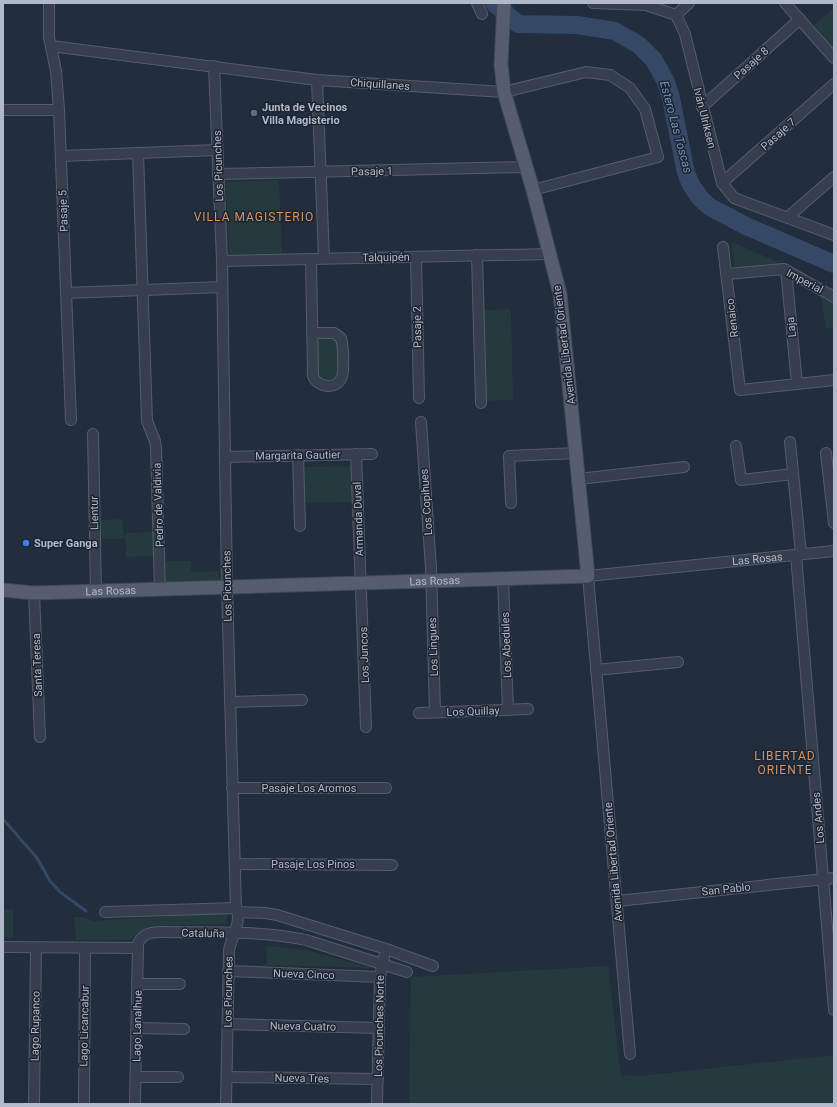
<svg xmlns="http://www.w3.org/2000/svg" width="837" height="1107" font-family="Roboto,sans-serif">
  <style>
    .green { fill: #243a3e }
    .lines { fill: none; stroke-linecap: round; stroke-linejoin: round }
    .stream { stroke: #354865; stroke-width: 3 }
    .river { stroke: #354865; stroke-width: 18 }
    .minor-casing { stroke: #545d6b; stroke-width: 12 }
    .major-casing { stroke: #3f4856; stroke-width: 15 }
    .minor { stroke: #363f4d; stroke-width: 10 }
    .major { stroke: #545e6d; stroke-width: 13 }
    .service-dot { fill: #5c6f8a; stroke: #1b2432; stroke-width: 1.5 }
    .shop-dot { fill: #3f7fe0; stroke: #1b2432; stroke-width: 1.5 }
    .labels { text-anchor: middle; stroke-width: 3; stroke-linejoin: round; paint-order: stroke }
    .street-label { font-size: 11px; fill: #b1bac8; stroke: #1b2432 }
    .poi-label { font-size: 11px; font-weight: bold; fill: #b1bac8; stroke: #1b2432; text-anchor: start }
    .water-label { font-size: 12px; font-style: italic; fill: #788fb2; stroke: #1b2432 }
    .neighbourhood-label { font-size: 12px; letter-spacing: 1px; fill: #d8955c; stroke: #1b2432 }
  </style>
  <rect width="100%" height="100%" fill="#222d3d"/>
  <path class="green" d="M 834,8 L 834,54 L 811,28 Z
    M 279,180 L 282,253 L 229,255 L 226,182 Z
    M 732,242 L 787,266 L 734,270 Z
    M 821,296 L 834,302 L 834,328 L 826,329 Z
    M 511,309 L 513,400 L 485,401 L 482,310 Z
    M 320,339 L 335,339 L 338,343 L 339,376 L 335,380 L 323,380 L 318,376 L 318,343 Z
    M 354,466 L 355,502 L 305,503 L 304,467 Z
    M 123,519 L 124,539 L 98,539 L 98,520 Z
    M 154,532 L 155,556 L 126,557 L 125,533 Z
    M 165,561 L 191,561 L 191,572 L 219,571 L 219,586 L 166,588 Z
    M 3,909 L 13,909 L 13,937 L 3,937 Z
    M 228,912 L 228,918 L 225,924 L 151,926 C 143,929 136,932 131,940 L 76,940 L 74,917 L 82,917 L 94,921 Z
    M 266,946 L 307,950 L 372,968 L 267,965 Z
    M 608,966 L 621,1075 L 641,1076 L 834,1055 L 834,1104 L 409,1104 L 411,977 Z"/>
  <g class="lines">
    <path class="stream" d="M 3,819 L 37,858 L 50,881 L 60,892 L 86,911"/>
    <path class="river" d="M 494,3 L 518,24 L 577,25 L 615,31 L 639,45 L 654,60 L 666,82 L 671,98 L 686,173 L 691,185 L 701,199 L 710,207 L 746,226 L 834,264"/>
    <defs>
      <g id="minor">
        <path d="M 49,3 L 49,37 L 56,71 L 59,110 L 71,420"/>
        <path d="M 477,3 L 482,14"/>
        <path d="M 593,3 L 646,5 L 676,15 L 685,34 L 722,183 L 734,198 L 834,235"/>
        <path d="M 785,3 L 834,58"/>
        <path d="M 676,15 L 689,3"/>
        <path d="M 51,46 L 317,80 L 504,92 L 586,72 L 610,75 L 630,88 L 645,109 L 658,157 L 533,190"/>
        <path d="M 214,66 L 222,261 L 227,588 L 236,908 C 242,922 232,936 229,950 L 226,1104"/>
        <path d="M 317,80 L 324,258"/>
        <path d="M 702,107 L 800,19"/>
        <path d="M 3,110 L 59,110"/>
        <path d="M 138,153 L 147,421 L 155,441 L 156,448 L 160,590"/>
        <path d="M 61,156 L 217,150"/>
        <path d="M 218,174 L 526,167"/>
        <path d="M 722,183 L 834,84"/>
        <path d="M 788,217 L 834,177"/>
        <path d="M 723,247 L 740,390 L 834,380"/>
        <path d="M 477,255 L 481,403"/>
        <path d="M 416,257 L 419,398"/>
        <path d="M 311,259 L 313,376 C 317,387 335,390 341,379 C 345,373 343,345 341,338 L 334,333 L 312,333"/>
        <path d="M 222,261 L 550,254"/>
        <path d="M 786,270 L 797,384"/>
        <path d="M 727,274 L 784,269 L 834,297"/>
        <path d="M 66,293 L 222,287"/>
        <path d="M 421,422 L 431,568 L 435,712"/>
        <path d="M 93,434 L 96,592"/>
        <path d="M 790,442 L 801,554"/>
        <path d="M 736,446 L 741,480 L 793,474"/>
        <path d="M 826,453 L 834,523"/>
        <path d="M 356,454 L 366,727"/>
        <path d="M 298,455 L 300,526"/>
        <path d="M 225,457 L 372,454"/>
        <path d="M 579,479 L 684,467"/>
        <path d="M 511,503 L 509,456 L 576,453"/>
        <path d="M 796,555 L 834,1010"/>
        <path d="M 503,579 L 508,710"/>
        <path d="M 34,593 L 40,737"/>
        <path d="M 596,670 L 678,662"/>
        <path d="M 230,702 L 302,700"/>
        <path d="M 419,713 L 528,709"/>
        <path d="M 232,788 L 386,788"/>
        <path d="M 235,864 L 392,865"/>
        <path d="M 617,901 L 834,878"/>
        <path d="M 105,912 L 236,908"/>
        <path d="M 238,912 L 265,913 L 277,915 L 386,949 L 433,966"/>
        <path d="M 3,947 L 138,948"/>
        <path d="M 228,971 L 380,977"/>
        <path d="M 137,984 L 180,984"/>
        <path d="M 228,1024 L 379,1028"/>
        <path d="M 137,1028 L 184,1029"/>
        <path id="s1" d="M 630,1054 L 588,576 L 834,551"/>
        <path d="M 136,1077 L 178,1077"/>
        <path d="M 227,1077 L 378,1079"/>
        <path d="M 34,1104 L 36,948"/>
        <path d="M 84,1104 L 85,948"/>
        <path d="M 135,1104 L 138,943 C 144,933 151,932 163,932 C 209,933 261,930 306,940 L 407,972"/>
        <path d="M 377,1104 L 380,977 L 384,957"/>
      </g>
      <g id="major">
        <path id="s2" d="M 3,590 L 34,593 L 588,576 L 560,294 L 533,190 L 504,92 L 501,64 L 504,3"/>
      </g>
    </defs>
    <use href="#minor" class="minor-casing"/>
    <use href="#major" class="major-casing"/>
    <use href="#minor" class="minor"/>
    <use href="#major" class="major"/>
  </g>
  <circle class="service-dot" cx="254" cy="113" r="4"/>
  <circle class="shop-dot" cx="26" cy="543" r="4"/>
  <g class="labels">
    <g class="street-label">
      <text transform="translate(751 63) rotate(-42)" y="4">Pasaje 8</text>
      <text transform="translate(380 84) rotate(4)" y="4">Chiquillanes</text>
      <text transform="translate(705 118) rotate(76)" y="4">Iván Ulriksen</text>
      <text transform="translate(778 134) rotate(-42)" y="4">Pasaje 7</text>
      <text transform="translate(218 166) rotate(-92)" y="4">Los Picunches</text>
      <text transform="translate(372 171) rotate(-1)" y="4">Pasaje 1</text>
      <text transform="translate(63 211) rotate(-92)" y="4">Pasaje 5</text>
      <text transform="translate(386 257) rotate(-1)" y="4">Talquipén</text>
      <text transform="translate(805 281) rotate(28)" y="4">Imperial</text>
      <text transform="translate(732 318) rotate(-97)" y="4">Renaico</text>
      <text transform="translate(417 327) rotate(-91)" y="4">Pasaje 2</text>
      <text transform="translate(791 327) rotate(-95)" y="4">Laja</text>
      <text transform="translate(564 345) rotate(-97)" y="4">Avenida Libertad Oriente</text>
      <text transform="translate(298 455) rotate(-1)" y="4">Margarita Gautier</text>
      <text transform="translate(426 502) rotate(-94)" y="4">Los Copihues</text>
      <text transform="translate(158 505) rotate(-92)" y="4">Pedro de Valdivia</text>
      <text transform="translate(94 513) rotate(-91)" y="4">Lientur</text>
      <text transform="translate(358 519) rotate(-92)" y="4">Armanda Duval</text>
      <text dy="4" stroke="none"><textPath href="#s1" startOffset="650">Las Rosas</textPath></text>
      <text dy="4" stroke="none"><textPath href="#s2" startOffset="432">Las Rosas</textPath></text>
      <text transform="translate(227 586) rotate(-91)" y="4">Los Picunches</text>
      <text dy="4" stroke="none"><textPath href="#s2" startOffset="108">Las Rosas</textPath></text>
      <text transform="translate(506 645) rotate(-92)" y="4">Los Abedules</text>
      <text transform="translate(433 647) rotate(-92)" y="4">Los Lingues</text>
      <text transform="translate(364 655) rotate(-92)" y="4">Los Juncos</text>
      <text transform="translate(37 665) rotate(-92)" y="4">Santa Teresa</text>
      <text transform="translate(473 711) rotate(-2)" y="4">Los Quillay</text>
      <text x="309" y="792">Pasaje Los Aromos</text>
      <text transform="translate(818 818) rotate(-95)" y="4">Los Andes</text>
      <text transform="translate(613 862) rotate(-95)" y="4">Avenida Libertad Oriente</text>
      <text x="313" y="868">Pasaje Los Pinos</text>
      <text transform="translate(726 889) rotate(-6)" y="4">San Pablo</text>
      <text transform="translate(203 933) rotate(1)" y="4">Cataluña</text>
      <text transform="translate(304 974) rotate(2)" y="4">Nueva Cinco</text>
      <text transform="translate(228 992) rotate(-89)" y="4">Los Picunches</text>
      <text transform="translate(35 1026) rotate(-89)" y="4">Lago Rupanco</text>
      <text transform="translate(84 1026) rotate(-89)" y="4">Lago Licancabur</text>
      <text transform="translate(137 1026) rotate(-89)" y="4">Lago Lanalhue</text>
      <text transform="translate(303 1026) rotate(1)" y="4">Nueva Cuatro</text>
      <text transform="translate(379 1026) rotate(-89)" y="4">Los Picunches Norte</text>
      <text transform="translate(302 1078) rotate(1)" y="4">Nueva Tres</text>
    </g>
    <g class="poi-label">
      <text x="262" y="111">Junta de Vecinos<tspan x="262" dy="13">Villa Magisterio</tspan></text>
      <text x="34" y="547">Super Ganga</text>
    </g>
    <g class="water-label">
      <text transform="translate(676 127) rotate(75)" y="4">Estero Las Toscas</text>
    </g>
    <g class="neighbourhood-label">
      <text x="254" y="221">VILLA MAGISTERIO</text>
      <text x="785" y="760">LIBERTAD<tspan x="785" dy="14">ORIENTE</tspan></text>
    </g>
  </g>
  <rect width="837" height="1107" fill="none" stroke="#b1bac8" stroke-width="8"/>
</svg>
